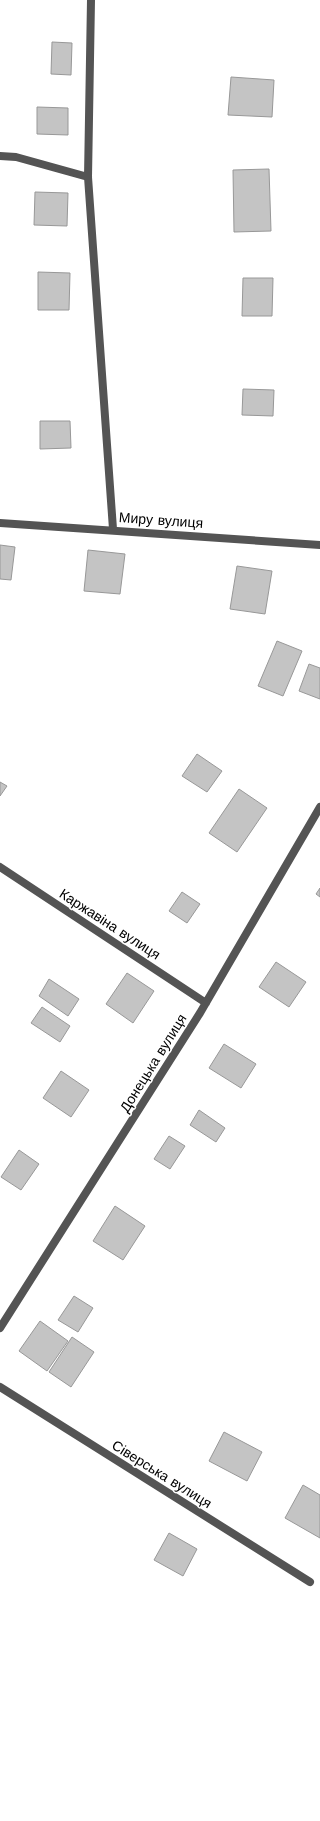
<svg xmlns="http://www.w3.org/2000/svg" width="320" height="1821" font-family="'Work Sans',sans-serif">
  <style>
    .building { fill: #c4c4c4; stroke: #989898 }
    .lines { fill: none; stroke-linecap: round; stroke-linejoin: round }
    .minor { stroke: #545454; stroke-width: 8 }
    .labels { text-anchor: middle; stroke-width: 3; stroke-linejoin: round; paint-order: stroke }
    .street-label { font-size: 14px; fill: #000; stroke: #fff }
  </style>
  <rect width="100%" height="100%" fill="#fff"/>
  <path class="building" d="M 52,42 L 72,43 L 71,75 L 51,74 Z
    M 231,77 L 274,80 L 272,117 L 228,115 Z
    M 37,107 L 68,108 L 68,135 L 37,134 Z
    M 269,169 L 271,231 L 234,232 L 233,170 Z
    M 35,192 L 68,193 L 67,226 L 34,225 Z
    M 38,272 L 70,273 L 69,310 L 38,310 Z
    M 243,278 L 273,278 L 272,316 L 242,316 Z
    M 243,389 L 274,390 L 273,416 L 242,415 Z
    M 40,421 L 70,421 L 71,448 L 40,449 Z
    M 0,545 L 15,547 L 11,580 L 0,579 Z
    M 88,550 L 125,554 L 120,594 L 84,591 Z
    M 237,566 L 272,571 L 265,614 L 230,609 Z
    M 277,641 L 302,651 L 283,696 L 258,686 Z
    M 309,664 L 320,668 L 320,699 L 299,691 Z
    M 197,754 L 222,771 L 207,792 L 182,776 Z
    M 0,782 L 7,786 L 0,796 Z
    M 239,789 L 267,808 L 237,852 L 209,833 Z
    M 320,888 L 320,897 L 316,894 Z
    M 182,892 L 200,904 L 187,923 L 169,911 Z
    M 276,962 L 306,982 L 289,1007 L 259,987 Z
    M 127,973 L 154,991 L 133,1023 L 106,1004 Z
    M 49,979 L 79,999 L 68,1016 L 39,996 Z
    M 42,1007 L 70,1026 L 60,1042 L 31,1023 Z
    M 224,1044 L 256,1064 L 241,1088 L 209,1068 Z
    M 61,1071 L 89,1090 L 71,1117 L 43,1098 Z
    M 199,1110 L 225,1128 L 216,1142 L 190,1125 Z
    M 169,1136 L 185,1146 L 170,1169 L 154,1159 Z
    M 19,1150 L 39,1164 L 21,1190 L 1,1177 Z
    M 115,1206 L 145,1226 L 123,1260 L 93,1241 Z
    M 74,1296 L 93,1308 L 78,1332 L 58,1320 Z
    M 40,1321 L 68,1341 L 47,1371 L 19,1351 Z
    M 72,1337 L 94,1352 L 71,1387 L 49,1372 Z
    M 224,1432 L 262,1452 L 247,1481 L 209,1461 Z
    M 303,1485 L 320,1495 L 320,1538 L 285,1518 Z
    M 169,1533 L 197,1549 L 183,1576 L 154,1560 Z"/>
  <g class="lines">
    <path class="minor" d="M 91,0 L 88,177 L 113,529
      M 0,156 L 16,157 L 88,177
      M 0,523 L 320,545
      M 0,867 L 206,1003
      M 0,1328 L 200,1013 L 320,807
      M 0,1387 L 310,1582"/>
  </g>
  <g class="labels">
    <g class="street-label">
      <text transform="translate(161 520) rotate(4)" y="5">Миру вулиця</text>
      <text transform="translate(110 924) rotate(33)" y="5">Каржавіна вулиця</text>
      <text transform="translate(153 1063) rotate(-58)" y="5">Донецька вулиця</text>
      <text transform="translate(162 1474) rotate(32)" y="5">Сіверська вулиця</text>
    </g>
  </g>
</svg>
